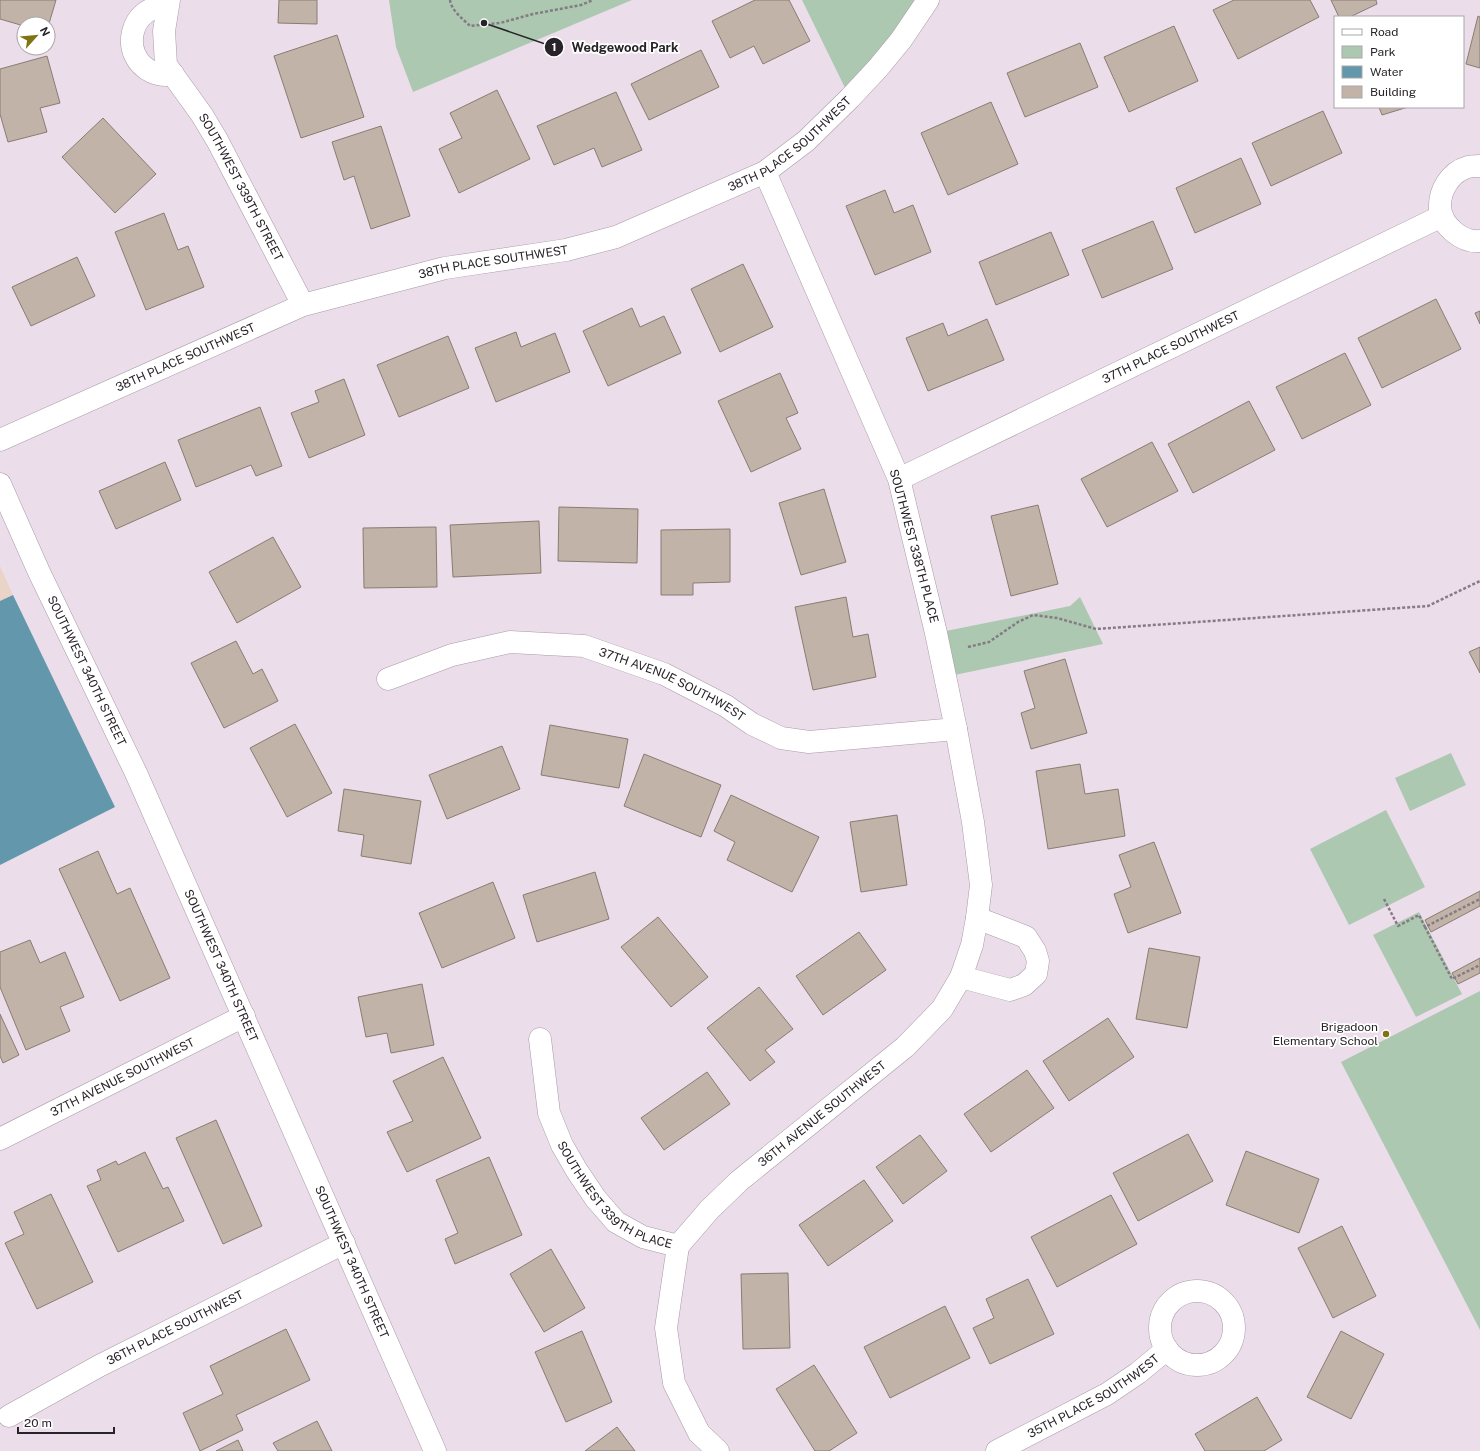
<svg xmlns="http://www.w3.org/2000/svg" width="1480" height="1451" font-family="'Public Sans',sans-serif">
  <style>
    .commercial { fill: #ead3c7 }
    .green { fill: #acc8b1 }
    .water { fill: #6397ab }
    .building { fill: #c2b3a9; stroke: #8a7c72 }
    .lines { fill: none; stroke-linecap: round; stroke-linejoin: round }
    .street-casing { stroke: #a79ba6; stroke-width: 23 }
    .secondary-casing { stroke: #a79ba6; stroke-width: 23 }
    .path { stroke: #847b84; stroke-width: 2.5; stroke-dasharray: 3 2; stroke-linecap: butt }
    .street { stroke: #fff; stroke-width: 22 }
    .secondary { stroke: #fff; stroke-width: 22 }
    .poi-dot { fill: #817212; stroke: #fff; stroke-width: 1.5 }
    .labels { text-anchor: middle; stroke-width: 3.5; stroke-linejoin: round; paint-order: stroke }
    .street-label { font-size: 12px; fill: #282328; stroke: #fff }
    .poi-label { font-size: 12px; fill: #282328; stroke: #fff; text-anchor: end }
    .leader { fill: none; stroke: #282328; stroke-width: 1.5 }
    .callout-dot { fill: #282328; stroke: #fff; stroke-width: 1.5 }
    .mark-label { font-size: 12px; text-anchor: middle; font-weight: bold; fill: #fff }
    .callout-label { font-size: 13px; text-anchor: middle; font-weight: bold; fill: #282328; stroke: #fff; stroke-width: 3.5; stroke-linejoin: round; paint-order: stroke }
  </style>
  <rect width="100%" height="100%" fill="#ebddea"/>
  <path class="commercial" d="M 0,566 L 13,595 L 0,601 Z"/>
  <path class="green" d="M 389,0 L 632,0 L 413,92 L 396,47 Z
    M 802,0 L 928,0 L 850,98 Z
    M 1080,597 L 1103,644 L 945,677 L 936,633 L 1070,606 Z
    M 1451,753 L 1466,785 L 1410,811 L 1395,778 Z
    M 1386,810 L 1425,887 L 1349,925 L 1310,849 Z
    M 1419,912 L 1462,994 L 1416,1017 L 1373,935 Z
    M 1480,991 L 1480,1330 L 1341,1062 Z"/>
  <path class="water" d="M 13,595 L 115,807 L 0,865 L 0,601 Z"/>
  <path class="building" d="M 0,0 L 56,0 L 48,27 L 48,24 L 24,24 L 24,26 L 0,19 Z
    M 279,0 L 317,0 L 317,24 L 278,23 Z
    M 755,0 L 789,0 L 810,41 L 763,64 L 754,46 L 730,58 L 712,21 Z
    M 1234,0 L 1310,0 L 1319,17 L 1238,59 L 1213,10 Z
    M 1331,0 L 1376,0 L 1377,4 L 1350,17 L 1339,17 Z
    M 1478,16 L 1480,17 L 1480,68 L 1466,64 Z
    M 1174,26 L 1198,81 L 1129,112 L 1104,57 Z
    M 337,35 L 364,117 L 301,138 L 274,56 Z
    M 1080,43 L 1098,87 L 1025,117 L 1007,73 Z
    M 701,50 L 719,87 L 649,120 L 631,84 Z
    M 47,56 L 60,103 L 40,108 L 47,132 L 8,142 L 0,114 L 0,69 Z
    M 497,90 L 530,159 L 459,193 L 439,149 L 462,138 L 450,113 Z
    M 616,92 L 642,150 L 602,167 L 594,148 L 554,165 L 537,126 Z
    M 991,102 L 1018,164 L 948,195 L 921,133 Z
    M 1379,107 L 1408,107 L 1382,115 Z
    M 1323,111 L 1342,153 L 1271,186 L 1252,143 Z
    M 103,118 L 156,174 L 115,213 L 62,157 Z
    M 381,126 L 410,216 L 371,229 L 354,176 L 344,180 L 332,142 Z
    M 1241,158 L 1261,204 L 1195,233 L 1176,188 Z
    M 885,190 L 894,213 L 913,205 L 931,252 L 875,275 L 846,206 Z
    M 164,213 L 178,250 L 188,246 L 204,287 L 146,310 L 115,232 Z
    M 1153,221 L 1173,269 L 1102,298 L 1082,250 Z
    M 1051,232 L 1069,275 L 996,305 L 979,262 Z
    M 77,257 L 95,296 L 31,326 L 12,287 Z
    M 743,264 L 773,327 L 720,352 L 691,289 Z
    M 1436,299 L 1461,349 L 1382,388 L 1358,338 Z
    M 632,308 L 640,327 L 664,316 L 681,353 L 608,386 L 583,331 Z
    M 1480,311 L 1480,324 L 1475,313 Z
    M 987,319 L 1004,360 L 928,391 L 906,338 L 943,323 L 948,336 Z
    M 516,332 L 521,347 L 555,333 L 570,372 L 496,402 L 475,348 Z
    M 448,336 L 469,388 L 399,417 L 377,365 Z
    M 1345,353 L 1371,405 L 1302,439 L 1276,387 Z
    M 780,373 L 798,413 L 786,418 L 801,449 L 751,472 L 718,401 Z
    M 344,379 L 365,435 L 309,458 L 291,413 L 319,402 L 315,391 Z
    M 1249,401 L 1275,450 L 1193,493 L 1168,444 Z
    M 260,407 L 282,466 L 256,476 L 251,465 L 196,487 L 178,440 Z
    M 1152,442 L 1178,491 L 1107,527 L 1081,479 Z
    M 165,462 L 181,500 L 116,529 L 99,491 Z
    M 824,489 L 846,562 L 801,575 L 779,503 Z
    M 1038,505 L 1058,584 L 1011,596 L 991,516 Z
    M 559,507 L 638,509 L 637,563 L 558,561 Z
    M 539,521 L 541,573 L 453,577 L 450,525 Z
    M 436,527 L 437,587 L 364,588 L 363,528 Z
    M 730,529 L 730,582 L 693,583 L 693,595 L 661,595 L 661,530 Z
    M 273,537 L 301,587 L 237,623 L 209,572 Z
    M 846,597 L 853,637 L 868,634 L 876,677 L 813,690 L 795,607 Z
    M 236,641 L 253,674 L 262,669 L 278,701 L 224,728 L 191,663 Z
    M 1480,647 L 1480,673 L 1469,652 Z
    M 1065,659 L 1087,733 L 1031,749 L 1021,713 L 1035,708 L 1024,671 Z
    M 295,724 L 332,793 L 287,817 L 250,748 Z
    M 550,725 L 628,739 L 619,788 L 541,775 Z
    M 502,746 L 520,789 L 447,819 L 429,775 Z
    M 644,754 L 721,785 L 701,837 L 624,806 Z
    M 1080,764 L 1085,794 L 1118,789 L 1125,836 L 1048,849 L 1036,771 Z
    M 344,789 L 421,801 L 411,864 L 361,856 L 364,835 L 338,831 Z
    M 731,795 L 819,837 L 792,892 L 727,860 L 735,842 L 714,831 Z
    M 897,815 L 907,885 L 861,892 L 850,822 Z
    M 1154,842 L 1181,913 L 1128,933 L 1114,894 L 1131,887 L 1119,855 Z
    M 98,851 L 117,894 L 130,888 L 170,978 L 120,1001 L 59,869 Z
    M 595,872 L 609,919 L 537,942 L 523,895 Z
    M 493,882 L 515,938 L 442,968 L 419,913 Z
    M 1480,891 L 1480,906 L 1431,932 L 1425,920 Z
    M 658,917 L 708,977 L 671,1007 L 621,947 Z
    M 859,932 L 886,970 L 823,1015 L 796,976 Z
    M 30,940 L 40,963 L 65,952 L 84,997 L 60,1007 L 70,1031 L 26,1050 L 0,987 L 0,952 Z
    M 1149,948 L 1200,957 L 1187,1028 L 1136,1019 Z
    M 1480,958 L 1480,973 L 1458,984 L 1452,973 Z
    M 422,984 L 434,1045 L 391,1053 L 387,1033 L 366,1037 L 358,997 Z
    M 759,987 L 793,1029 L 765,1050 L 775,1062 L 750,1081 L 707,1028 Z
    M 0,1014 L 19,1055 L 3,1063 L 0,1056 Z
    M 1108,1018 L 1134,1057 L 1069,1101 L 1043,1061 Z
    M 443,1057 L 481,1138 L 407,1172 L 387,1132 L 413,1121 L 393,1081 Z
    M 1027,1070 L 1054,1108 L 991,1152 L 964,1114 Z
    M 707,1072 L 730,1104 L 664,1150 L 641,1118 Z
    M 216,1120 L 262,1226 L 223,1244 L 176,1138 Z
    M 1188,1134 L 1213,1181 L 1138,1221 L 1113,1173 Z
    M 920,1135 L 947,1171 L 903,1204 L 876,1167 Z
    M 1246,1151 L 1319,1179 L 1299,1233 L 1226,1205 Z
    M 145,1152 L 163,1189 L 168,1187 L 184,1221 L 118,1252 L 87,1186 L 101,1180 L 97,1170 L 116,1161 L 118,1165 Z
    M 489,1157 L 522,1235 L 455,1264 L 445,1239 L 458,1233 L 436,1180 Z
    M 864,1180 L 893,1221 L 828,1266 L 799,1225 Z
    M 51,1194 L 93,1282 L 37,1309 L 5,1243 L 24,1234 L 14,1212 Z
    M 1111,1195 L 1137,1244 L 1057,1287 L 1031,1237 Z
    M 1342,1226 L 1376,1296 L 1333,1318 L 1298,1248 Z
    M 551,1249 L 585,1308 L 544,1332 L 510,1274 Z
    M 788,1273 L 790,1348 L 743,1349 L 741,1274 Z
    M 1028,1279 L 1054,1334 L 990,1364 L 973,1328 L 994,1318 L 986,1299 Z
    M 945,1306 L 970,1358 L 890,1398 L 864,1347 Z
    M 286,1329 L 310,1380 L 236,1415 L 243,1430 L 200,1451 L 183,1413 L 223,1394 L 210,1366 Z
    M 582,1331 L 612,1402 L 566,1422 L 535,1352 Z
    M 1341,1331 L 1384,1354 L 1351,1419 L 1307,1397 Z
    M 814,1365 L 857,1433 L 829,1451 L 815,1451 L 776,1389 Z
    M 1257,1397 L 1282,1440 L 1264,1451 L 1205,1451 L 1195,1434 Z
    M 317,1421 L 332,1451 L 278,1451 L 273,1443 Z
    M 617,1427 L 635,1451 L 585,1451 Z
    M 238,1440 L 243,1451 L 216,1451 Z"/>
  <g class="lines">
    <defs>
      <g id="street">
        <path id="s1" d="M 169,0 L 164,31 L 166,65 L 202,115 L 217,140 L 303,305"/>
        <path d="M 167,7 C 130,4 118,56 152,72 C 159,75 166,76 173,74"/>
        <path d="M 1480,166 C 1476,166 1471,166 1468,167 C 1450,172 1439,191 1440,208 C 1442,226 1462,243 1480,241"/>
        <path id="s2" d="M 0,440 L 303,305 L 445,268 L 566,250 L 616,237 L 765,172 L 806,141 L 850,98 L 878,68 L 901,40 L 928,0"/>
        <path id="s3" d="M 899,479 L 1442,216"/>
        <path id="s4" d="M 388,679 L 452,655 L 510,642 L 584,646 L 664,674 L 726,706 L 752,724 L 781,738 L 809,742 L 956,729"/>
        <path d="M 961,977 L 1010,990 L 1024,985 L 1036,974 L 1038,961 L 1035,951 L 1026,937 L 977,918"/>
        <path id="s5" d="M 540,1039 L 549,1113 L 562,1145 L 577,1171 L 596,1199 L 616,1222 L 643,1237 L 678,1246 L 666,1328 L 674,1383 L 699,1433 L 718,1451"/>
        <path id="s6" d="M 0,1139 L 244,1016"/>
        <path id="s7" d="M 678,1246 L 709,1210 L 739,1181 L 905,1047 L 942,1009 L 961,977 L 972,945 L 977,918 L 981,885 L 973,822 L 956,729 L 936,633 L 899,479 L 765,172"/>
        <circle cx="1197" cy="1328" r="37"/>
        <path id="s8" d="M 9,1416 L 99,1366 L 344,1243"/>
        <path id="s9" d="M 997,1451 L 1107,1394 L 1138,1373 L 1167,1349"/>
      </g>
      <g id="secondary">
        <path id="s10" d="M 0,484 L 39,572 L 136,773 L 435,1451"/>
      </g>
    </defs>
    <use href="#street" class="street-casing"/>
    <use href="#secondary" class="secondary-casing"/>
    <path class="path" d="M 450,0 C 451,10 463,19 470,26 L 500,23 L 533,14 L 581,5 L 593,0
      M 968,647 L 989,642 L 1018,622 L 1033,615 L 1057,618 L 1096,629 L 1428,606 L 1480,581
      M 1384,899 L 1398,926 L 1419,915 L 1425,927 L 1480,899
      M 1425,927 L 1452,979 L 1480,965"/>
    <use href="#street" class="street"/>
    <use href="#secondary" class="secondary"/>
  </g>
  <circle class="poi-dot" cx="1386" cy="1034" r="4"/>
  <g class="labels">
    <g class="street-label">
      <text dy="4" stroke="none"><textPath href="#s2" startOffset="851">38TH PLACE SOUTHWEST</textPath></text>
      <text dy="4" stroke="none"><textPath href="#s1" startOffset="209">SOUTHWEST 339TH STREET</textPath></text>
      <text dy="4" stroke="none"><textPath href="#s2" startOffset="527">38TH PLACE SOUTHWEST</textPath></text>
      <text dy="4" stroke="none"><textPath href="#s3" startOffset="302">37TH PLACE SOUTHWEST</textPath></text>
      <text dy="4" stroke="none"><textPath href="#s2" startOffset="203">38TH PLACE SOUTHWEST</textPath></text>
      <text transform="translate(914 546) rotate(75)" y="4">SOUTHWEST 338TH PLACE</text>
      <text dy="4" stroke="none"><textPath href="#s10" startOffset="206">SOUTHWEST 340TH STREET</textPath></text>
      <text dy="4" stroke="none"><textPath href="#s4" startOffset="298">37TH AVENUE SOUTHWEST</textPath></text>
      <text dy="4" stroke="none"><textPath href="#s10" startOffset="530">SOUTHWEST 340TH STREET</textPath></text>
      <text dy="4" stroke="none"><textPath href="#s6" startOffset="137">37TH AVENUE SOUTHWEST</textPath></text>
      <text dy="4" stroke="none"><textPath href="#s7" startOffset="196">36TH AVENUE SOUTHWEST</textPath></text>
      <text dy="4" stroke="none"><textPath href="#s5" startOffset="185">SOUTHWEST 339TH PLACE</textPath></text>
      <text dy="4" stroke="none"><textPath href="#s10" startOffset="854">SOUTHWEST 340TH STREET</textPath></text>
      <text dy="4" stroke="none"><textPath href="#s8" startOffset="188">36TH PLACE SOUTHWEST</textPath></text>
      <text dy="4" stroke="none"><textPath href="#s9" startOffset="111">35TH PLACE SOUTHWEST</textPath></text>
    </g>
    <g class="poi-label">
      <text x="1378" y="1031">Brigadoon<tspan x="1378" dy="14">Elementary School</tspan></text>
    </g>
  </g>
  <path class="leader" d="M484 23L554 47"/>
  <g class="callout-dot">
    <circle cx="484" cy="23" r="4"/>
    <circle cx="554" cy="47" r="10"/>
  </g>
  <g class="mark-label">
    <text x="554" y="51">1</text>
  </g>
  <g class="callout-label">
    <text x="625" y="52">Wedgewood Park</text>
  </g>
  <rect x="1334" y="16" width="130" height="92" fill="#ffffff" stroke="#a9a7a9"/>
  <rect x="1342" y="29" width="20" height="6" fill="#ffffff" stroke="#a9a7a9"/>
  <text x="1370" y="36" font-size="12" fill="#282328">Road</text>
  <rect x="1342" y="46" width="20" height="12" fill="#acc8b1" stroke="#a9a7a9"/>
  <text x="1370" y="56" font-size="12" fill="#282328">Park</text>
  <rect x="1342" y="66" width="20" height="12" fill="#6397ab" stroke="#a9a7a9"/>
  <text x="1370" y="76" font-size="12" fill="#282328">Water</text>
  <rect x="1342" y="86" width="20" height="12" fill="#c2b3a9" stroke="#a9a7a9"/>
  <text x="1370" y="96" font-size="12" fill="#282328">Building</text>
  <g transform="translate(36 36) rotate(63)"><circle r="19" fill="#ffffff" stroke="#a9a7a9"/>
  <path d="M0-3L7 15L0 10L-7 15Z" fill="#817212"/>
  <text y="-6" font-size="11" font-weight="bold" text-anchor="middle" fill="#282328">N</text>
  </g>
  <path d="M18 1427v6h96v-6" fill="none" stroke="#282328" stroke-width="2"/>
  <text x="24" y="1427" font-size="12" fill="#282328" stroke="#ffffff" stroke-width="3" paint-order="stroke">20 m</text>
</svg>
